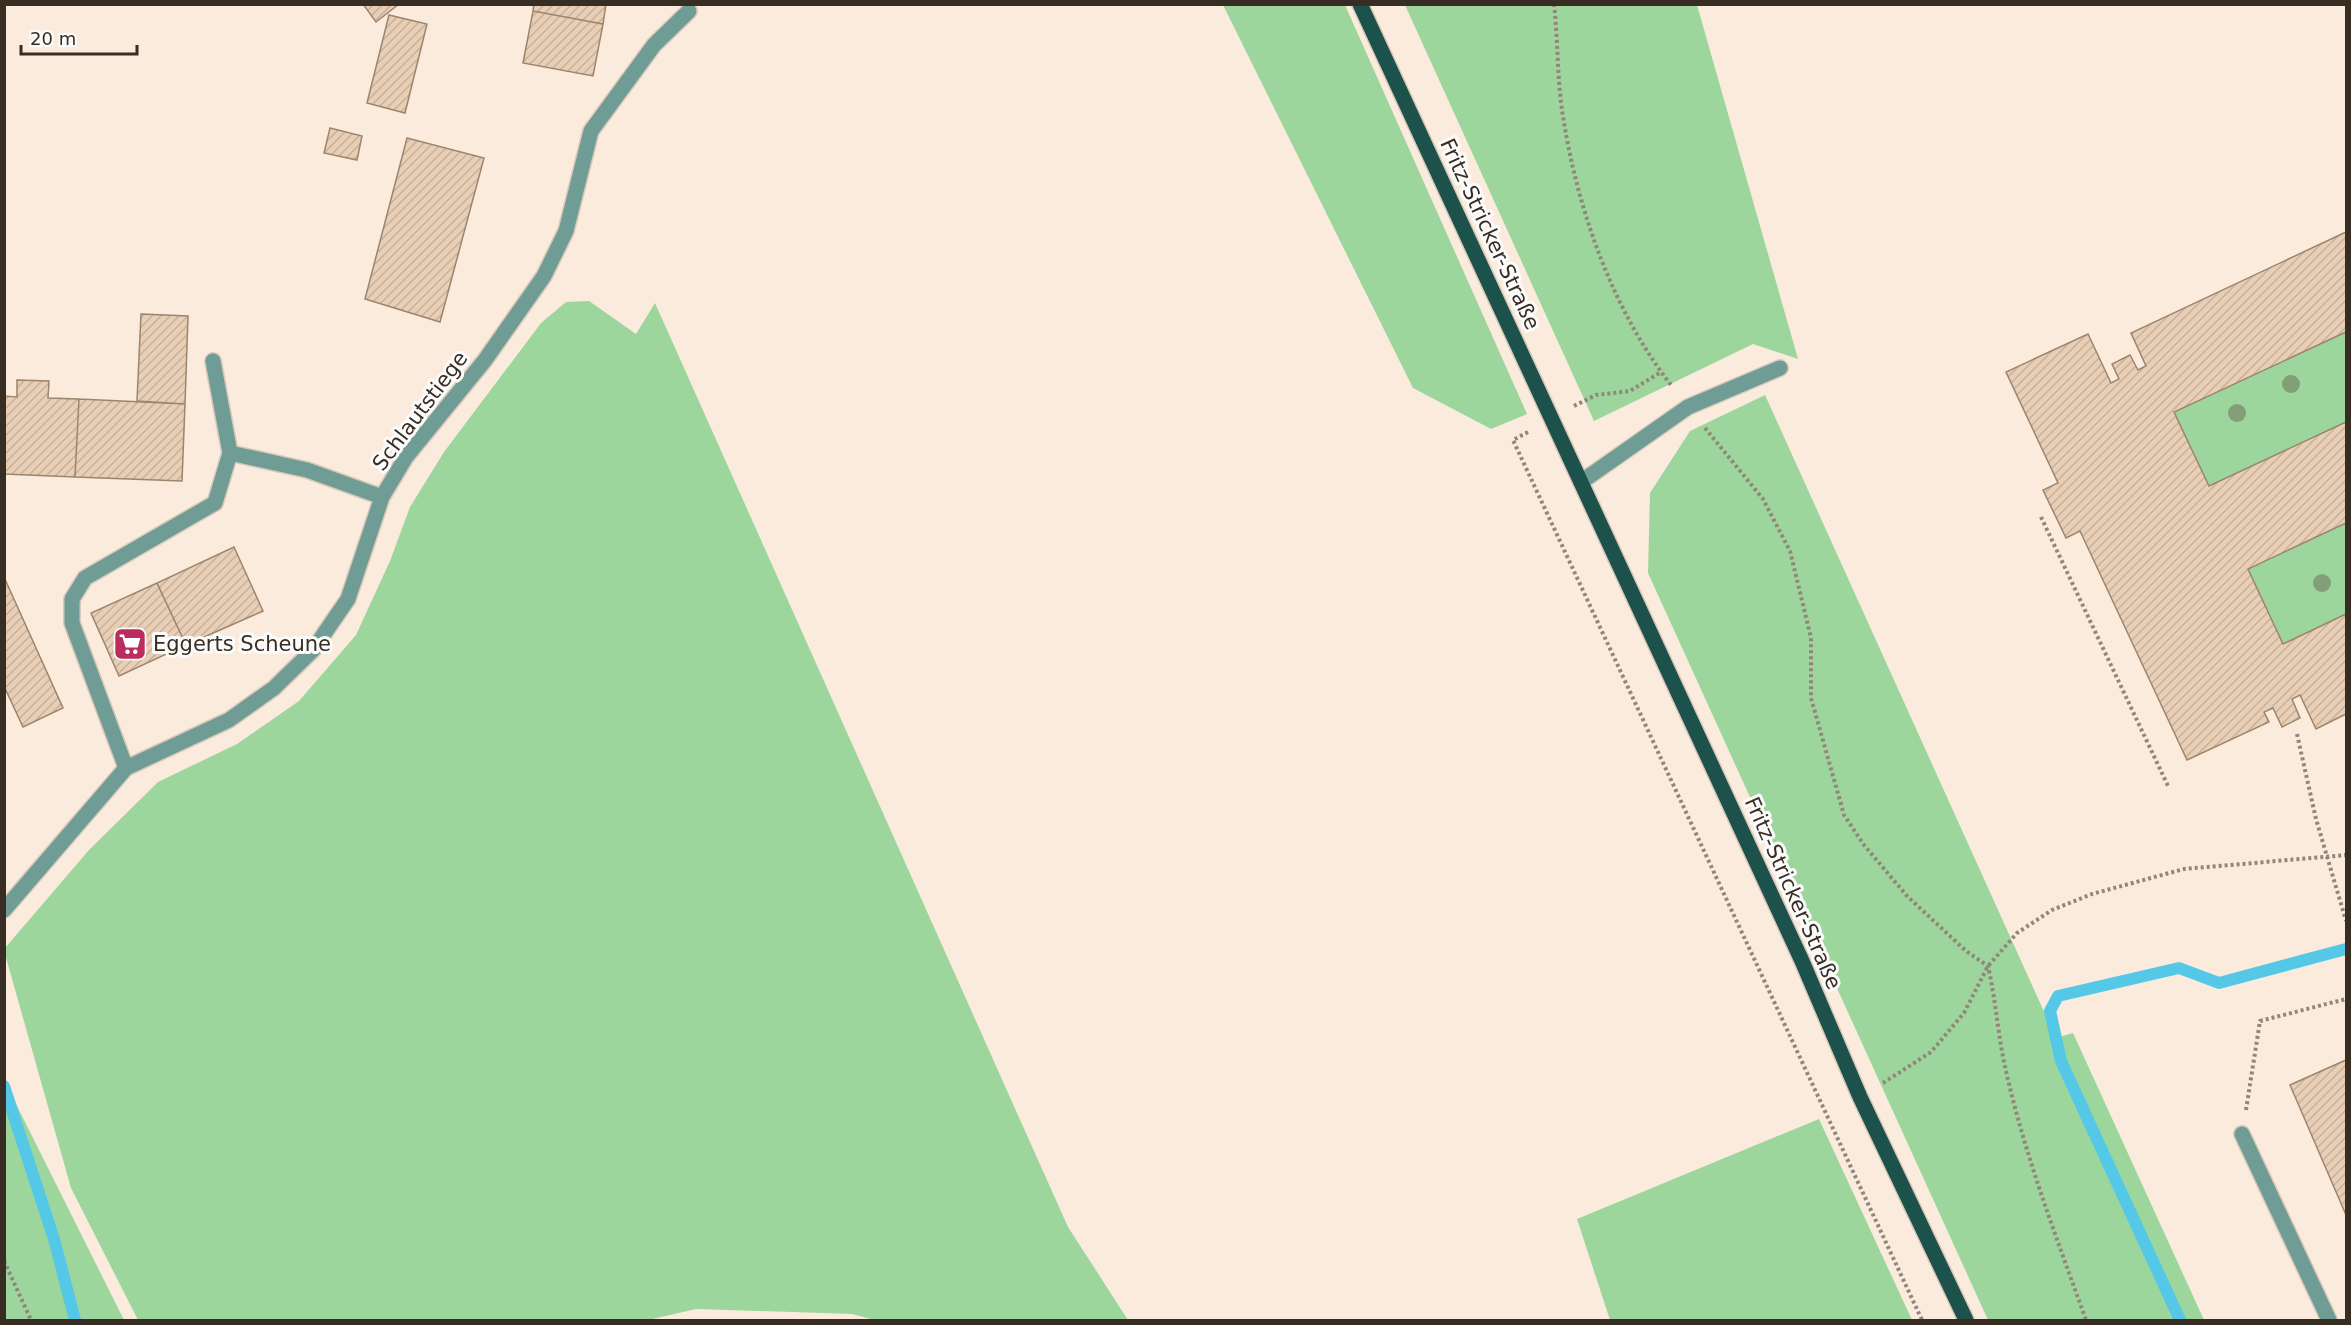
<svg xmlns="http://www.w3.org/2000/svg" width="2351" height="1325" font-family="'DejaVu Sans',sans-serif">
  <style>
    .grass { fill: #9cd69d }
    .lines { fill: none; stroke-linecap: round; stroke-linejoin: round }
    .stream { stroke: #56c8e7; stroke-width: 12 }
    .building { fill: url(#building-hatch); stroke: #9c846d; stroke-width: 1.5 }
    .minor-casing { stroke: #d8c9bb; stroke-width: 18 }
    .major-casing { stroke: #d8c9bb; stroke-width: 18 }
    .path { stroke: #928579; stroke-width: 4; stroke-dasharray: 3 3; stroke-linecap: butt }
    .minor { stroke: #6f9c95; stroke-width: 15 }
    .major { stroke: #1d514b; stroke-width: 15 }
    .tree { fill: #829f78 }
    .labels { text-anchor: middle; stroke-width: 6; stroke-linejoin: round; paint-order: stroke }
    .street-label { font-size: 21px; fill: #372d23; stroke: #fbfbfb }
    .poi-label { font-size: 21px; fill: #372d23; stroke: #fbfbfb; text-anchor: start }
  </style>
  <defs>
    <pattern id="building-hatch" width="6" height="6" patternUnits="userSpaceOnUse" patternTransform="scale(1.5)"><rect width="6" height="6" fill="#e8ceb5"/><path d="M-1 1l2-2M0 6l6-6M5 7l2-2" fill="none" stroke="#c8b19b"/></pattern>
  </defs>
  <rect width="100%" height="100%" fill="#fbebdc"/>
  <path class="grass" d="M 1223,5 L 1345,5 L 1527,414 L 1491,429 L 1413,388 Z
    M 1405,5 L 1697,5 L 1798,359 L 1753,344 L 1594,421 Z
    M 566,302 L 589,301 L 636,334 L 655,303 L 1068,1227 L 1128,1320 L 874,1320 L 852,1314 L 696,1309 L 648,1320 L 138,1320 L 71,1188 L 5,954 L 5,948 L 89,850 L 158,782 L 237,744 L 299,701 L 356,635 L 390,561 L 410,507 L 444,452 L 541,323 Z
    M 2346,332 L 2346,422 L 2209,486 L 2174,412 Z
    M 1765,395 L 2056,1038 L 2073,1033 L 2204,1320 L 1988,1320 L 1648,573 L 1650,493 L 1690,431 Z
    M 2346,523 L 2346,614 L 2283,644 L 2248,569 Z
    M 4,1082 L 5,1082 L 124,1320 L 5,1320 Z
    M 1819,1119 L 1912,1320 L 1610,1320 L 1577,1219 Z"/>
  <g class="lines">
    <path class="stream" d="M 4,1086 L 54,1239 L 75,1320
      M 2180,1320 L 2061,1061 L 2050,1011 L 2058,996 L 2179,968 L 2219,983 L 2346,949"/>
  </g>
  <path class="building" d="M 363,4 L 399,4 L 376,22 Z
    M 534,4 L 606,4 L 603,24 L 533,11 Z
    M 533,11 L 603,24 L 593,76 L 523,63 Z
    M 389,15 L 427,24 L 405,113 L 367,103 Z
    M 330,128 L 362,136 L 357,160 L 324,153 Z
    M 407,138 L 484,158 L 440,322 L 365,299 Z
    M 2346,232 L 2346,332 L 2174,412 L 2209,486 L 2346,422 L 2346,523 L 2248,569 L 2283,644 L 2346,614 L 2346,714 L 2316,729 L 2300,695 L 2292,699 L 2300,718 L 2282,727 L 2273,708 L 2264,712 L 2269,722 L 2187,760 L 2080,531 L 2066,538 L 2043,490 L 2058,483 L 2006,372 L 2088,334 L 2111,383 L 2119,379 L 2112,364 L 2130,355 L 2138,370 L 2146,366 L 2131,333 Z
    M 141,314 L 188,316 L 185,404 L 137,401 Z
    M 17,380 L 49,381 L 48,398 L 79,399 L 75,477 L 4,474 L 4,396 L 17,397 Z
    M 79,399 L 185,404 L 182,481 L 75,477 Z
    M 234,547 L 263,611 L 186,645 L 157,583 Z
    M 4,577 L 63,708 L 23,727 L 4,686 Z
    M 157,583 L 186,645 L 119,676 L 91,613 Z
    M 2346,1060 L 2346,1215 L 2290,1085 Z"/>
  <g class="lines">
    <defs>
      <path id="minor" d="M 230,453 L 307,470 L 382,497
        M 1581,482 L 1688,407 L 1780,368
        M 126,768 L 72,623 L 72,599 L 85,578 L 215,503 L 230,453 L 213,361
        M 4,910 L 126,768 L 229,720 L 274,688 L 313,650 L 348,599 L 382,497 L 406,457 L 485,360 L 544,276 L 566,231 L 591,131 L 654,45 L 689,11
        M 2242,1134 L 2329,1320"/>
      <path id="major" d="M 1360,4 L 1802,961 L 1860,1097 L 1966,1320"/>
    </defs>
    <use href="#minor" class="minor-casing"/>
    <use href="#major" class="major-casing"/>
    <path class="path" d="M 1554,4 C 1558,39 1557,75 1562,110 C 1576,205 1611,308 1671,385
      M 1574,406 L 1596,395 L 1630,391 L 1661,372
      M 1705,428 L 1763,499 L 1790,551 L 1811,638 L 1811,698 L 1844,815 L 1864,845 L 1907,896 L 1966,951 L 1988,966 C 1996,1001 1998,1037 2006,1071 C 2025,1156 2057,1239 2086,1320
      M 1528,432 L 1513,440 L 1922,1320
      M 2041,517 L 2169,788
      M 2297,734 L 2316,819 L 2346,921
      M 1883,1083 L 1931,1052 L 1964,1013 L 1988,966 L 2017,933 L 2052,910 L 2092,894 L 2184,869 L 2346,855
      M 2246,1110 L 2260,1021 L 2346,999
      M 4,1261 L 31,1320"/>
    <use href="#minor" class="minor"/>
    <use href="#major" class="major"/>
  </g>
  <g class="tree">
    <circle cx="2291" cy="384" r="9"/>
    <circle cx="2237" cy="413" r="9"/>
    <circle cx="2322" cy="583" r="9"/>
  </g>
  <defs>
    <symbol id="supermarket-square" viewBox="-11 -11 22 22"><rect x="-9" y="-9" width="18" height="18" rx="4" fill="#bb2d5d" stroke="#fbfbfb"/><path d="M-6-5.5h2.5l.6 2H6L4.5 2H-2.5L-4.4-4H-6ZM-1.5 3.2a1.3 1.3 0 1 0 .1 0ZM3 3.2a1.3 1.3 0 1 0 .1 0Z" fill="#fff"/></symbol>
  </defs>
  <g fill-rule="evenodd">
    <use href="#supermarket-square" x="111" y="625" width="38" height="38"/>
  </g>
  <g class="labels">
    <g class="street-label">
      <text transform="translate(1490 234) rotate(65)" y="7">Fritz-Stricker-Straße</text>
      <text transform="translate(420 411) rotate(-53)" y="7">Schlautstiege</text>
      <text transform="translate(1793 893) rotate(66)" y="7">Fritz-Stricker-Straße</text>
    </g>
    <g class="poi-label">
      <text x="153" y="651">Eggerts Scheune</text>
    </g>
  </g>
  <rect width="2351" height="1325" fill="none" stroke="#372d23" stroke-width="12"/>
  <path d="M21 45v9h116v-9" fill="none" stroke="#372d23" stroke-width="3"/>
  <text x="30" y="45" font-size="18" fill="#372d23" stroke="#fbfbfb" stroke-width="4.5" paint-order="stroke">20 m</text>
</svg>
